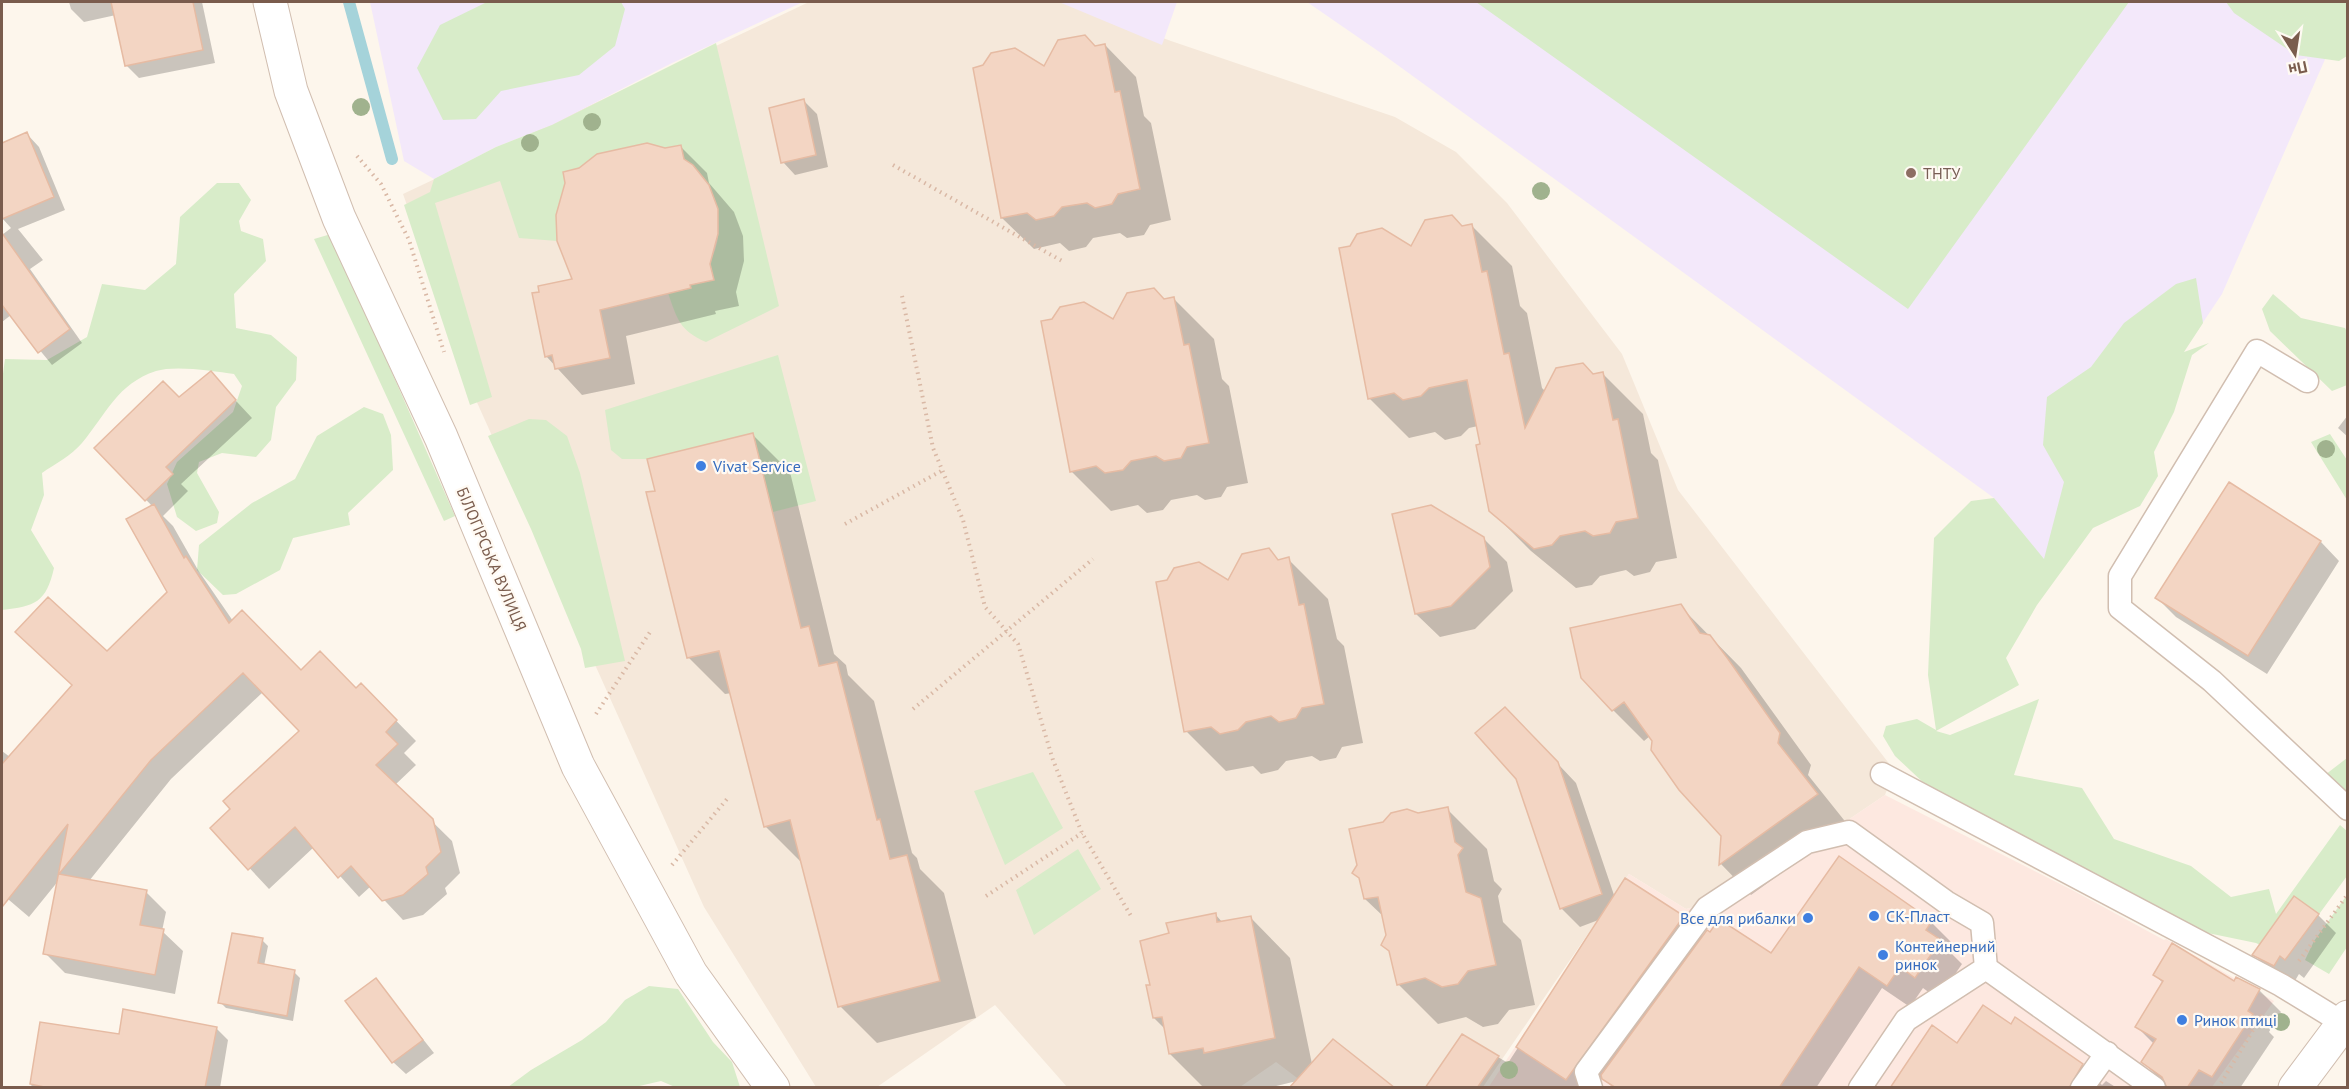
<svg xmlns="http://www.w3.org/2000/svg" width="2349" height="1089" font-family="'PT Sans',sans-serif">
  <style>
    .residential { fill: #f5e8da }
    .commercial { fill: #fde8e0 }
    .education { fill: #f3e8fa }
    .green { fill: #d8ecc9 }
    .shadow { fill: #0003 }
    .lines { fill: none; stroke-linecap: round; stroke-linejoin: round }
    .stream { stroke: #a5d3da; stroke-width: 12 }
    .building { fill: #f3d5c3; stroke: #e6bba3; stroke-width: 1.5 }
    .lane-casing { stroke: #d1beb0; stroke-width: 25 }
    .street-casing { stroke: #d1beb0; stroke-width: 35 }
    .path { stroke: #d9b8a5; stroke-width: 4; stroke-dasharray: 1.5 4.5; stroke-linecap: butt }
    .lane { stroke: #fff; stroke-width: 22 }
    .street { stroke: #fff; stroke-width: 33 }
    .tree { fill: #a0b28e }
    .education-dot { fill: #8d6e63; stroke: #fffaf3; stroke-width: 2 }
    .shop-dot { fill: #3f7fe0; stroke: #fffaf3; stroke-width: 2 }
    .labels { text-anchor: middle; stroke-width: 4.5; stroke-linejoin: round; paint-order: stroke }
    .education-label { font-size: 16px; fill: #785e54; stroke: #fffaf3; text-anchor: start }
    .shop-label { font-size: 16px; fill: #366cbe; stroke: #fffaf3; text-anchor: start }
    .street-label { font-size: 16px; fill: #7a5c4d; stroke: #fffaf3 }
  </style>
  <rect width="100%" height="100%" fill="#fdf6ec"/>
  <path class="residential" d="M 809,2 L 1066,2 L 1171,41 L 1395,117 L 1456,152 L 1507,203 L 1622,354 L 1678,490 L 1894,770 L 1885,795 L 1734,897 L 1686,909 L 1629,874 L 1483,1087 L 1309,1087 L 1276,1062 L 1240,1087 L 1067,1087 L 995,1005 L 877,1087 L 816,1087 L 704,907 L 475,398 L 403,194 Z"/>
  <path class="commercial" d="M 1885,795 L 2074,891 L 2164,940 L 2166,939 L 2274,1001 L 2212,1087 L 1488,1088 L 1629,874 L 1686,909 L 1734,897 Z"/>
  <path class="education" d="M 370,2 L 803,2 L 670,64 L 552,125 L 496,147 L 434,179 L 404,161 Z
    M 1059,2 L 1177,2 L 1162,45 Z
    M 1307,2 L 2347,2 L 2348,7 L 2222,294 L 2044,560 L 1994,498 L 1381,53 Z"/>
  <path class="green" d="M 487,2 L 621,2 L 625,9 L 615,46 L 579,75 L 501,91 L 476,119 L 443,120 L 417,68 L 440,25 Z
    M 1476,2 L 2129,2 L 1908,309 Z
    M 2226,2 L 2347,2 L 2347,56 L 2339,61 L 2296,55 L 2234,13 Z
    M 716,43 L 779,306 L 706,342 C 680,331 677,319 668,293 L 691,288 L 690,285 C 697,277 707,269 711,260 C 728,226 716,180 684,159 L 681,145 L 665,148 L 647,143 L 598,154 L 579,168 L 563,172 L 566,186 L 556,215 L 557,241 L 519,238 L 500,181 L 435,203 L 492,397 L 470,405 L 404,205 L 430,192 L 434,179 L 496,147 L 552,125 Z
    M 217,183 L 239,183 L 251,200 L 239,221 L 241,231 L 263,239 L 266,261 L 234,294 L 236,328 L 271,335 L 297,357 L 296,380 L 276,407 L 271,440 L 256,457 L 222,453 L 199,462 L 197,473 L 219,512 L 217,523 L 196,531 L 177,517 L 167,484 L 177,462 L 233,412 L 242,386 L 234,374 C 214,371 175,365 156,371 C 117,384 107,413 82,443 C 72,455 55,464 42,473 L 44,495 L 31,530 L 54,568 C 46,603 35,606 2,610 L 2,381 L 5,359 L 47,360 L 87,337 L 102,284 L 145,290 L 176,264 L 180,217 Z
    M 331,234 L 455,516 L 444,521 L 314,239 Z
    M 2196,278 L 2203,323 L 2184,352 L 2209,343 L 2192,355 L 2174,412 L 2154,452 L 2158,476 L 2140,506 L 2093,528 L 2037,605 L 2006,658 L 2019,685 L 1936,731 L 1950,735 L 2039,699 L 2014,775 L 2082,788 L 2114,839 L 2191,866 L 2231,897 L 2269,889 L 2276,914 L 2340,825 L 2347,831 L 2347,876 L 2287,958 L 2256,943 L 2198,931 L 1927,786 L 1895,756 L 1883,736 L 1886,726 L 1917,719 L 1936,730 L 1928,675 L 1934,538 L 1971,501 L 1994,498 L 2044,559 L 2064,482 L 2043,445 L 2047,397 L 2091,367 L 2124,323 L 2176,284 Z
    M 2273,294 L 2301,318 L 2345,328 L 2347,332 L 2347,385 L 2332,391 L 2270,331 L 2262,309 Z
    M 778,355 L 816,501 L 773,512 L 753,433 L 647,459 L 622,459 L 611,450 L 605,410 Z
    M 364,407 L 383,414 L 391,435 L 393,470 L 348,513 L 350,525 L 293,538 L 280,570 L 236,594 L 223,595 L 197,570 L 199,545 L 252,503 L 295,479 L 317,436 Z
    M 529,419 L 546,420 L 567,436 L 580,473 L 625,661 L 585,668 L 581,649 L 531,529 L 488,436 Z
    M 2330,434 L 2347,460 L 2347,500 L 2311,442 Z
    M 2347,758 L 2347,793 L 2336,782 L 2321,778 Z
    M 1033,772 L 1063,828 L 1005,865 L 974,791 Z
    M 1078,849 L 1101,889 L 1034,935 L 1016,890 Z
    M 2347,895 L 2347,947 L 2329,974 L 2305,960 L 2314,941 Z
    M 649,986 L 678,989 L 713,1042 L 732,1062 L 740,1087 L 675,1087 L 661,1081 L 635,1087 L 508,1087 L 531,1070 L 582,1040 L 606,1022 L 625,1000 Z"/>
  <path class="shadow" d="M 69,2 L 202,2 L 215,63 L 139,78 L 126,65 L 116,15 L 84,22 L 71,9 Z
    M 1105,45 L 1136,77 L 1144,116 L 1151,123 L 1171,220 L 1150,225 L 1144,235 L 1127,238 L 1120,233 L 1093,238 L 1086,247 L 1069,251 L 1060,243 L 1034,249 L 1002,218 L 1045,69 Z
    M 804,101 L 817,114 L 828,167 L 795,175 L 783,162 Z
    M 27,134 L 39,147 L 65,210 L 18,229 L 43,260 L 30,269 L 82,343 L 52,365 L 11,315 L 2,322 L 2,235 L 11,228 L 2,218 L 2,145 Z
    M 681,147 L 707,173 L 709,183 L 734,212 L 743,236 L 744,261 L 736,292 L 739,306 L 715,311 L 716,314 L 626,336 L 635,384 L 582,395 L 546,356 L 574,280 L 665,150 Z
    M 1472,226 L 1512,266 L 1520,306 L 1527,313 L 1542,388 L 1546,392 L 1603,374 L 1643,414 L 1651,453 L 1658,460 L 1677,558 L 1656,562 L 1650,572 L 1634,576 L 1626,570 L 1600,576 L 1592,585 L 1576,588 L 1531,551 L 1490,510 L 1478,426 L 1469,428 L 1461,436 L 1445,440 L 1435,432 L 1409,438 L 1369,398 L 1411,248 Z
    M 1174,299 L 1214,339 L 1222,379 L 1229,386 L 1248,483 L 1227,487 L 1221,497 L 1205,500 L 1197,495 L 1171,500 L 1163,510 L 1147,513 L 1138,505 L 1111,511 L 1071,471 L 1114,321 Z
    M 210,373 L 252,418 L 181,484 L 188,491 L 163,516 L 173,526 L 198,570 L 233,621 L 301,672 L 356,690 L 361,685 L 416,741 L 404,753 L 416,765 L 395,785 L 452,841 L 460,873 L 445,888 L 447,894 L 423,915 L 403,920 L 371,886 L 359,897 L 314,847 L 269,889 L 212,828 L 302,731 L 263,692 L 171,779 L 89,881 L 146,892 L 166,912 L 162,931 L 183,951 L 175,994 L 65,973 L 45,953 L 59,880 L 29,917 L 2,894 L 2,751 L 10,757 L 107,653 L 169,593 L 153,507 L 96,448 L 179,399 Z
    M 2348,415 L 2348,437 L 2338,428 Z
    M 753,435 L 790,472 L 834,654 L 846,665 L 848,675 L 874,701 L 912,853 L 917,858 L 920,869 L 944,893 L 976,1018 L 877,1043 L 840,1006 L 803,864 L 765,826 L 732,693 L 725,694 L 688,657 L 656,492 Z
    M 2229,484 L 2321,542 L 2339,561 L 2267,674 L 2176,617 L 2157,598 Z
    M 1483,538 L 1507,562 L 1513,591 L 1475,629 L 1440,637 L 1416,614 Z
    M 1268,550 L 1279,561 L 1288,559 L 1328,599 L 1337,639 L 1344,646 L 1363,743 L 1342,747 L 1336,758 L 1320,761 L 1312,756 L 1286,761 L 1278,770 L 1261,774 L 1253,766 L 1226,771 L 1186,731 L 1229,583 Z
    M 1680,606 L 1741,668 L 1811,765 L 1808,775 L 1848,825 L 1751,895 L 1721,864 L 1723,836 L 1650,736 L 1644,741 L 1613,710 Z
    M 1524,728 L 1576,783 L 1615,898 L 1626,880 L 1683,917 L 1704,937 L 1771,955 L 1931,922 L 1953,944 L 1949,951 L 1962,964 L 1938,999 L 1923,988 L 1910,1007 L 1882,988 L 1816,1088 L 1613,1088 L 1603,1077 L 1595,1088 L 1427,1088 L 1463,1036 L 1508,1063 L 1601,919 L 1580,927 L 1561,908 Z
    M 1447,809 L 1487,849 L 1494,881 L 1502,889 L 1498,896 L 1503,922 L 1521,940 L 1535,1005 L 1509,1010 L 1498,1024 L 1483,1027 L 1466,1017 L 1438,1024 L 1398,984 L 1384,917 L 1365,899 L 1417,815 Z
    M 1215,914 L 1223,923 L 1250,917 L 1290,958 L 1312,1064 L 1297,1081 L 1268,1088 L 1204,1088 L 1170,1054 L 1165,1029 L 1154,1018 L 1151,986 L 1170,934 Z
    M 2318,915 L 2336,933 L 2304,978 L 2299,974 L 2293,984 L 2273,973 L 2254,954 Z
    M 262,940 L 268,946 L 264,966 L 294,972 L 300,978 L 293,1021 L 226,1008 L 220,1002 Z
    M 2155,975 L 2234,983 L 2237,979 L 2260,991 L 2281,1012 L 2269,1032 L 2274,1037 L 2240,1088 L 2169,1088 L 2143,1062 L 2154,1044 L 2137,1027 L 2163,983 Z
    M 376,980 L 434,1053 L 406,1074 L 393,1062 Z
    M 42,1024 L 120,1036 L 216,1028 L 228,1040 L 220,1088 L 31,1088 Z
    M 2011,1026 L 2082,1065 L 2102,1085 L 2106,1081 L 2117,1088 L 1891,1088 L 1957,1045 Z"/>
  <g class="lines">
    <path class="stream" d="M 349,2 L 392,159"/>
  </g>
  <path class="building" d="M 111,2 L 193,2 L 203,50 L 125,66 Z
    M 1085,35 L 1095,46 L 1105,44 L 1115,92 L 1120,91 L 1140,189 L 1118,194 L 1112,204 L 1095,208 L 1087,203 L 1062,207 L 1054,216 L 1036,220 L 1027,213 L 1001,218 L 973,68 L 983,65 L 991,53 L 1015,48 L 1044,66 L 1058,40 Z
    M 804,99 L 816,155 L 781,163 L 769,108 Z
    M 27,132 L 54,197 L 2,219 L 2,143 Z
    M 647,143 L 665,148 L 681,145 L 684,159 L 693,165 L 709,185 L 718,209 L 718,234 L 710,264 L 714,280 L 690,285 L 691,288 L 600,310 L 610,358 L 555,369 L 552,355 L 545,357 L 532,293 L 539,292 L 538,286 L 572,279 L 557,241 L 556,215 L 565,183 L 563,172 L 579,168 L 597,154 Z
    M 1452,215 L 1462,226 L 1472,224 L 1482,272 L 1487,271 L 1504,354 L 1509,353 L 1525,428 L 1556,368 L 1583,363 L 1593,374 L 1603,372 L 1613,420 L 1618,419 L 1638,518 L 1616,522 L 1610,533 L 1593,536 L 1585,531 L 1560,536 L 1552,545 L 1534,549 L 1489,511 L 1476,445 L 1480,444 L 1467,380 L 1429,388 L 1421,396 L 1403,400 L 1394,393 L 1368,399 L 1339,248 L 1350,246 L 1357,234 L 1382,228 L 1411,246 L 1425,220 Z
    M 2,233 L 70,329 L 38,353 L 2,305 Z
    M 1154,288 L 1164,299 L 1174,297 L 1184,345 L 1189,344 L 1209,443 L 1187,447 L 1181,458 L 1164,461 L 1156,456 L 1131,461 L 1123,470 L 1105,473 L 1096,466 L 1070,472 L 1041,321 L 1052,319 L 1060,307 L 1084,302 L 1113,319 L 1127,293 Z
    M 211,371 L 236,400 L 166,467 L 173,474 L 145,501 L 94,448 L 163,381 L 179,397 Z
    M 753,433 L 801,628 L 809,626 L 819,666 L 837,662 L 877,820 L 880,819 L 890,859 L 907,855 L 940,981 L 838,1007 L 790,820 L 764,827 L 719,651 L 687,658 L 646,492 L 655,491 L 647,459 Z
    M 2229,482 L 2321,541 L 2248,656 L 2155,598 Z
    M 154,504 L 184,558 L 186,556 L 229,623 L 242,610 L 301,670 L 320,651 L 356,688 L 361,683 L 397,720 L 386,732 L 398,744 L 376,765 L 433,819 L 441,852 L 426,867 L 428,874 L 403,895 L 382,901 L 351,866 L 338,878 L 295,827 L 248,870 L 210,828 L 230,809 L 223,801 L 299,731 L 243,673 L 151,760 L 59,874 L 147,890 L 140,925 L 164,929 L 155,975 L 43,954 L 68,824 L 2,907 L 2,764 L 72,685 L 15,632 L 48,597 L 107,651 L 167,592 L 126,519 Z
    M 1431,505 L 1484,537 L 1490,567 L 1451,606 L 1415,614 L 1392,514 Z
    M 1269,548 L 1278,560 L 1289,557 L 1299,605 L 1304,604 L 1324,704 L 1302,708 L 1296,718 L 1279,722 L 1271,716 L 1246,722 L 1238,730 L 1220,734 L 1211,727 L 1184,732 L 1156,582 L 1167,580 L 1174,568 L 1199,562 L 1228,580 L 1242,554 Z
    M 1681,604 L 1700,633 L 1710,635 L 1728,659 L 1780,733 L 1778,743 L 1818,794 L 1719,865 L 1721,836 L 1679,790 L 1651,750 L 1652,741 L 1624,702 L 1612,711 L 1581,678 L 1570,628 Z
    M 1505,707 L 1558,762 L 1602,894 L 1560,909 L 1516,779 L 1475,733 Z
    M 1448,807 L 1455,842 L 1463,848 L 1458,855 L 1466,892 L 1481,898 L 1496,965 L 1468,971 L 1458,984 L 1442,987 L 1425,978 L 1397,985 L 1389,951 L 1381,945 L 1386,935 L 1378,897 L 1364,899 L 1359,878 L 1352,873 L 1357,865 L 1349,829 L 1383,822 L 1391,813 L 1407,809 L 1418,813 Z
    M 1839,856 L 1932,921 L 1926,930 L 1941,940 L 1915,978 L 1900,967 L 1887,986 L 1859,967 L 1779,1088 L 1616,1088 L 1602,1079 L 1601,1075 L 1707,930 L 1710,932 L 1719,919 L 1771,953 Z
    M 1625,878 L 1684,916 L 1566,1080 L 1516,1047 Z
    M 2294,896 L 2319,914 L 2285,960 L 2280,956 L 2274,966 L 2252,955 Z
    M 1216,913 L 1217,922 L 1251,916 L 1275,1038 L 1204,1053 L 1203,1048 L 1169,1054 L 1162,1017 L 1153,1018 L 1146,985 L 1150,985 L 1140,941 L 1169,933 L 1166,923 Z
    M 232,933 L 263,938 L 258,963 L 295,970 L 287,1016 L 218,1003 Z
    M 2172,943 L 2234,981 L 2236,977 L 2260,989 L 2248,1011 L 2253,1014 L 2212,1077 L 2199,1070 L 2187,1088 L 2167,1088 L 2162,1077 L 2141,1062 L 2156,1039 L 2135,1027 L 2163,981 L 2153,975 Z
    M 376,978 L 423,1040 L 392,1063 L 345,1001 Z
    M 1983,1005 L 2011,1024 L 2015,1017 L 2083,1064 L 2069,1088 L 1890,1088 L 1932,1025 L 1957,1043 Z
    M 123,1009 L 217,1027 L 205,1088 L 49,1088 L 30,1084 L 40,1022 L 119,1034 Z
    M 1462,1034 L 1499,1056 L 1477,1088 L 1425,1088 Z
    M 1333,1039 L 1395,1088 L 1289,1088 Z"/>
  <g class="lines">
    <defs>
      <path id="lane" d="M 2307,381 L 2257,351 L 2120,576 L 2120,608 L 2212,681 L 2348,809
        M 1882,774 L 2281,985 L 2348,1026
        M 1591,1088 L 1586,1072 L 1707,908 L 1807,842 L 1849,832 L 1946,902 L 1982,923 L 1986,968
        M 1860,1088 L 1906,1020 L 1986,968 L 2154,1088
        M 2082,1088 L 2107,1053"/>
      <path id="street" d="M 270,2 L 291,91 L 339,218 L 441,437 L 578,766 L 691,974 L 773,1088
        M 2295,1088 L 2348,1017"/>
    </defs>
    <use href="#lane" class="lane-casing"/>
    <use href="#street" class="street-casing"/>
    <path class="path" d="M 357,156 L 381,184 L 409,240 L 444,352
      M 893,165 L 1062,261
      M 902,296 L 933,448 L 963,520 L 985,607 L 1018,644 L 1053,760 L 1082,833 L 1131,916
      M 845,524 L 943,470
      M 913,709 L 1093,559
      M 596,714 L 652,629
      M 672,865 L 727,799
      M 986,896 L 1082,833
      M 2299,961 L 2348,894
      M 2218,1088 L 2264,1012"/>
    <use href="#lane" class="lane"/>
    <use href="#street" class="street"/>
  </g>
  <g class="tree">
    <circle cx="361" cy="107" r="9"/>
    <circle cx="592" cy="122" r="9"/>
    <circle cx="530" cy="143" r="9"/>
    <circle cx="1541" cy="191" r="9"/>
    <circle cx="2326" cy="449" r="9"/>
    <circle cx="2281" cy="1022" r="9"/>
    <circle cx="1509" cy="1070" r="9"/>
  </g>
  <circle class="education-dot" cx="1911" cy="173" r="6"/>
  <g class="shop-dot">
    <circle cx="701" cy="466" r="6"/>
    <circle cx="1874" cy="916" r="6"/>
    <circle cx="1808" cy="918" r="6"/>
    <circle cx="1883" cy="955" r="6"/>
    <circle cx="2182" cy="1020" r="6"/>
  </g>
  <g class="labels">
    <g class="education-label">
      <text x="1923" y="179">ТНТУ</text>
    </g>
    <g class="shop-label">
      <text x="713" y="472">Vivat Service</text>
      <text x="1886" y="922">СК-Пласт</text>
      <text x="1796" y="924" text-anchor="end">Все для рибалки</text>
      <text x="1895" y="952">Контейнерний<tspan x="1895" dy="18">ринок</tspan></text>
      <text x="2194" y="1026">Ринок птиці</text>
    </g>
    <g class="street-label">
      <text transform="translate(492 559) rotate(67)" y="6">БІЛОГІРСЬКА ВУЛИЦЯ</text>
    </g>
  </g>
  <rect width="2349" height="1089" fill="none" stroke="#7a5c4d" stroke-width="6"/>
  <g transform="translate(2295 54) rotate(168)" stroke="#fffaf3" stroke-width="4.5" paint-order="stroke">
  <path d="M0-4.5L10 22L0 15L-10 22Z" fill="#7a5c4d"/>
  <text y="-9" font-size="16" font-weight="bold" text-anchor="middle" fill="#7a5c4d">Пн</text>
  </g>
</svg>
